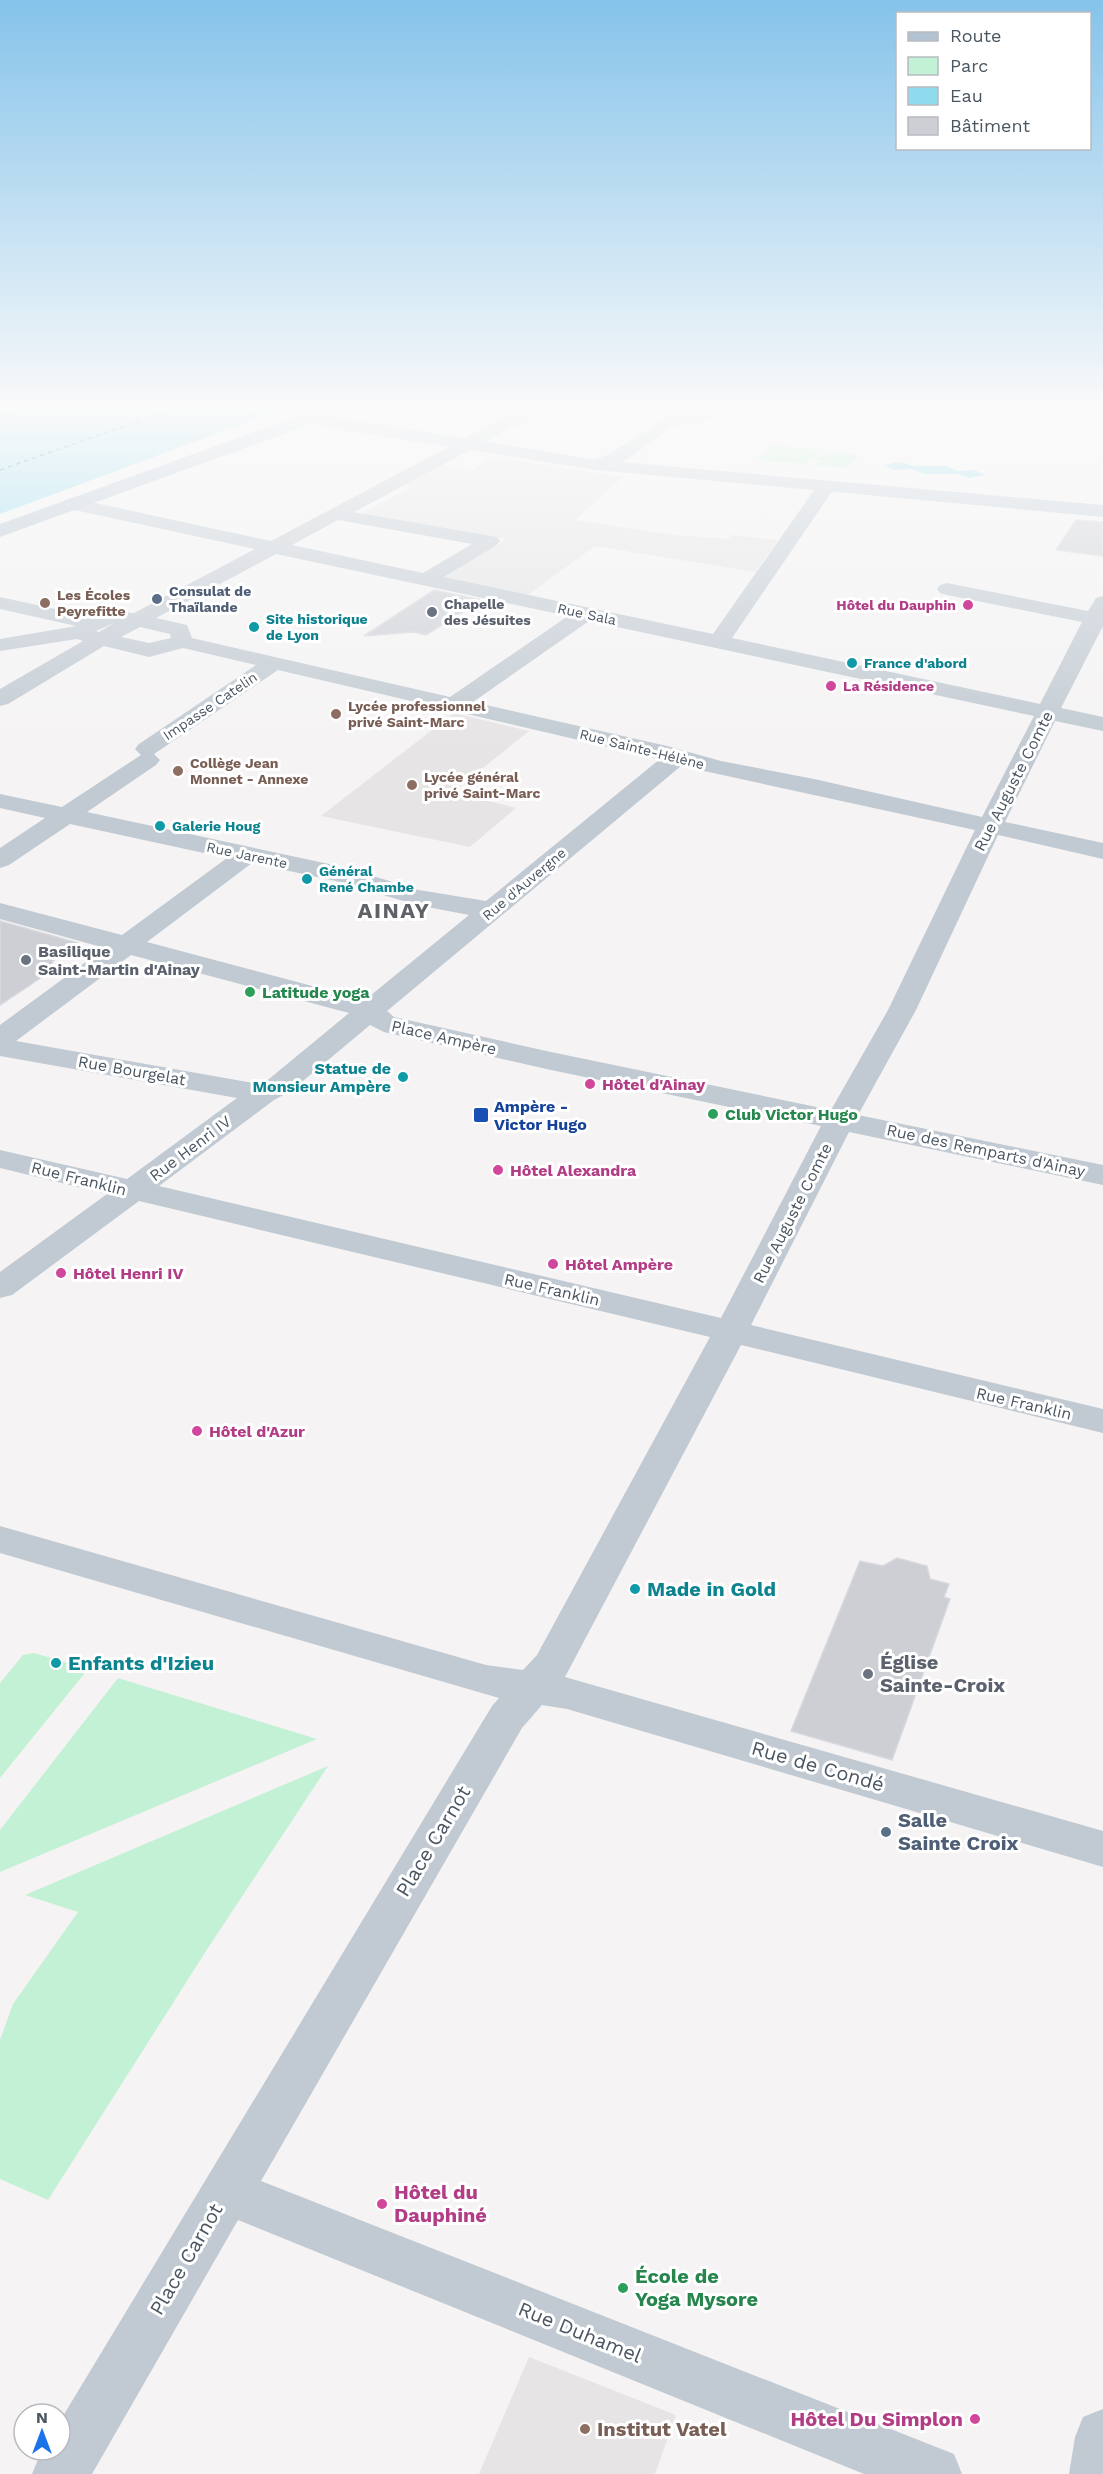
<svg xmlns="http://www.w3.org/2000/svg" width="1103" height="2474" font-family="'Work Sans',sans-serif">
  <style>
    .education { fill: #e6e4e5 }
    .green { fill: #c3f1d5 }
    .water { fill: #90daee }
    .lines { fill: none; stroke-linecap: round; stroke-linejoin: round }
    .ferry { stroke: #0c7c9b; stroke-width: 1.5; stroke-dasharray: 4.5 4; stroke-linecap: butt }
    .building { fill: #cdcfd5; stroke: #d7d9de; stroke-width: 1.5 }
    .minor { fill: #c1cad2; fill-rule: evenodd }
    .secondary { fill: #c1cbd6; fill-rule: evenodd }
    .primary { fill: #b3c2d1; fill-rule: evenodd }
    .service-dot { fill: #5c6f8a; stroke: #fff; stroke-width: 2 }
    .education-dot { fill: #8d6e63; stroke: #fff; stroke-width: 2 }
    .hotel-dot { fill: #d1479c; stroke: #fff; stroke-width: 2 }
    .worship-dot { fill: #6b7280; stroke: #fff; stroke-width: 2 }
    .culture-dot { fill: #0f9aa8; stroke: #fff; stroke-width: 2 }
    .leisure-dot { fill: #2e9e5b; stroke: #fff; stroke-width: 2 }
    .transit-dot { fill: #1a4fb4; stroke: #fff; stroke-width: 2 }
    .labels { text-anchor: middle; stroke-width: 6; stroke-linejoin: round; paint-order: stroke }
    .far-service-label { font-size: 14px; font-weight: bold; fill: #4e5e75; stroke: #fff; text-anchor: start }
    .far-education-label { font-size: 14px; font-weight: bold; fill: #785e54; stroke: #fff; text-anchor: start }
    .far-worship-label { font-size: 14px; font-weight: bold; fill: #5b616d; stroke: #fff; text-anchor: start }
    .far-hotel-label { font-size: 14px; font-weight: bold; fill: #b23c85; stroke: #fff; text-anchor: end }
    .far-street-label { font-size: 14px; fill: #4a5661; stroke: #fff }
    .far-culture-label { font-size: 14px; font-weight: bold; fill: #0d838f; stroke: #fff; text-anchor: start }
    .street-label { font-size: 16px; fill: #4a5661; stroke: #fff }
    .worship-label { font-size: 16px; font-weight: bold; fill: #5b616d; stroke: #fff; text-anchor: start }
    .leisure-label { font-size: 16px; font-weight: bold; fill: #27864d; stroke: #fff; text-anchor: start }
    .culture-label { font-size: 16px; font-weight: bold; fill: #0d838f; stroke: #fff; text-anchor: end }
    .hotel-label { font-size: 16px; font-weight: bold; fill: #b23c85; stroke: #fff; text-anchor: start }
    .transit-label { font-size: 16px; font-weight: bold; fill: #164399; stroke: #fff; text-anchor: start }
    .near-culture-label { font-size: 20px; font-weight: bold; fill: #0d838f; stroke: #fff; text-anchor: start }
    .near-worship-label { font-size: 20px; font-weight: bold; fill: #5b616d; stroke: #fff; text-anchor: start }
    .near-street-label { font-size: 20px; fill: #4a5661; stroke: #fff }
    .near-service-label { font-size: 20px; font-weight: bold; fill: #4e5e75; stroke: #fff; text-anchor: start }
    .near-hotel-label { font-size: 20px; font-weight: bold; fill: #b23c85; stroke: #fff; text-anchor: start }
    .near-leisure-label { font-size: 20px; font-weight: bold; fill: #27864d; stroke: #fff; text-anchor: start }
    .near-education-label { font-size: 20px; font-weight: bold; fill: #785e54; stroke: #fff; text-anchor: start }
    .district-label { font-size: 22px; font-weight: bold; letter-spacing: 1.5px; fill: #5f6368; stroke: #fff }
  </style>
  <rect width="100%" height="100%" fill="#f5f3f3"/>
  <path class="education" d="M 491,457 L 623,477 L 575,520 L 675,535 L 728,539 L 732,535 L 778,540 L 755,572 L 595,546 L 527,596 L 443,578 L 507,539 L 368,516 L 365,512 L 411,487 L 401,484 L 437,464 L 473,470 Z
    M 454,713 L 529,731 L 453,792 L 516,808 L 470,847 L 321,816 Z
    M 529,2357 L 676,2415 L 655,2474 L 479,2474 Z"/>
  <path class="green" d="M 772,445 L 819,450 L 814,456 L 822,457 L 827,451 L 859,455 L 847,468 L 815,465 L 820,460 L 811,458 L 805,464 L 757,460 Z
    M 34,1653 L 82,1667 L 84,1674 L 0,1778 L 0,1683 L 23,1655 Z
    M 118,1678 L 317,1739 L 0,1872 L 0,1830 Z
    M 328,1766 L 206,1951 L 48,2200 L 0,2179 L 0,2040 L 13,2004 L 78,1912 L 25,1895 Z"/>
  <path class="water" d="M 12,408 L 286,408 L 0,514 L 0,412 Z
    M 898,462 L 914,466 L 946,466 L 958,471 L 975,470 L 985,475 L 969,478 L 957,474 L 924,474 L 912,469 L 894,470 L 885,465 Z"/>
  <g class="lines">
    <path class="ferry" d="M 0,470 L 175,408"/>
  </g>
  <path class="building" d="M 1076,520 L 1103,522 L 1103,556 L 1056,550 Z
    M 434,590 L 482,600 L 426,635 L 414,632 L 364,636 Z
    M 0,921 L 78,943 L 53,961 L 48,973 L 0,1005 Z
    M 897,1558 L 927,1566 L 930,1579 L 949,1584 L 944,1597 L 950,1599 L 892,1760 L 791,1731 L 860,1561 L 883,1566 Z"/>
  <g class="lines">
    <path class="minor" d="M 522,408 L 543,408 L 541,412 L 354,512 L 497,537 L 500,541 L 497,545 L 444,577 L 713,634 L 819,483 L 833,483 L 835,487 L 732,638 L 1040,704 L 1082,622 L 947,595 L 940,593 L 937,589 L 940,585 L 947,583 L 1088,611 L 1096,598 L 1103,596 L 1103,626 L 1061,708 L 1103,717 L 1103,731 L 1055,721 L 1005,822 L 1103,843 L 1103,859 L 998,835 L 916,1010 L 858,1115 L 1103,1165 L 1103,1185 L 849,1132 L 751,1325 L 1103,1409 L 1103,1433 L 741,1345 L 565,1677 L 1103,1831 L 1103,1867 L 567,1709 L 542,1705 L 522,1728 L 261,2181 L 954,2454 L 962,2474 L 864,2474 L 238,2220 L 92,2474 L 32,2474 L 42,2450 L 60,2450 L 60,2421 L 492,1706 L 499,1698 L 0,1553 L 0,1526 L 486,1665 L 523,1670 L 537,1655 L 710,1337 L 139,1201 L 12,1295 L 0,1298 L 0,1272 L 107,1194 L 0,1168 L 0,1150 L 127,1179 L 237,1098 L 0,1056 L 0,1025 L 105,948 L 0,919 L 0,903 L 122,935 L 227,858 L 70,824 L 9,865 L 0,868 L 0,848 L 45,818 L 0,808 L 0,794 L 62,807 L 141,755 L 135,749 L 139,744 L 256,665 L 183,648 L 149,657 L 104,646 L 8,704 L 0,706 L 0,689 L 83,641 L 77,639 L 0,651 L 0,639 L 76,626 L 0,609 L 0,597 L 93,617 L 111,611 L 134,613 L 255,549 L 65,508 L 63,504 L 65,500 L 72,498 L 271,541 ZM 338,520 L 472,544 L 423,573 L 292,545 ZM 276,554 L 568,616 L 450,697 L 192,638 L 187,625 L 156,618 ZM 589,621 L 1034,716 L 982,817 L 814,779 L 721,761 L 667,746 L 473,702 ZM 114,623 L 99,632 L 96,631 ZM 140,627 L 170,634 L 171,638 L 149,643 L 121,637 ZM 278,670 L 660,759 L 486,901 L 419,890 L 343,867 L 87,812 L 156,765 L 160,760 L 154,754 ZM 681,766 L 975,830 L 888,1010 L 831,1110 L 551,1052 L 394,1017 L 387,1011 ZM 252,863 L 336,881 L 417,905 L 469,915 L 365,1000 L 147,942 ZM 131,955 L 349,1013 L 269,1079 L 259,1084 L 16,1041 ZM 370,1025 L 384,1032 L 551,1070 L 821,1126 L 721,1318 L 159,1186 L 274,1100 L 291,1091 Z
      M 628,408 L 678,408 L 698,413 L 707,408 L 726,408 C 711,429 695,418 676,426 C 651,436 620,476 591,469 L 588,465 L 591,461 L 610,454 L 667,417 L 636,413 Z
      M 1103,2409 L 1103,2474 L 1069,2474 L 1075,2437 L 1083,2417 Z"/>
    <path class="secondary" d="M 311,413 L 597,460 L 1103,505 L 1103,517 L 597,470 L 344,430 L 305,422 L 302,418 L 305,414 Z"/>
    <path class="primary" d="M 321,408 L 346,408 L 344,412 L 0,537 L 0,524 Z"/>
  </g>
  <linearGradient id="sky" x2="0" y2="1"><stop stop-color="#85c3ea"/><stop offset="0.54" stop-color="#fafafa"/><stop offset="1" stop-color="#fafafa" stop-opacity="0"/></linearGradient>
  <rect width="1103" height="755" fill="url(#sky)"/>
  <g class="service-dot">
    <circle cx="157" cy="599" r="6"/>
    <circle cx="886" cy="1832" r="6"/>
  </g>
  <g class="education-dot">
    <circle cx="45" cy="603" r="6"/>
    <circle cx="336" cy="714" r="6"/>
    <circle cx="178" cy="771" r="6"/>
    <circle cx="412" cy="785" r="6"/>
    <circle cx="585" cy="2429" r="6"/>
  </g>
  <g class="hotel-dot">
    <circle cx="968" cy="605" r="6"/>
    <circle cx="831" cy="686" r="6"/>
    <circle cx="590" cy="1084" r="6"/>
    <circle cx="498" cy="1170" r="6"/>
    <circle cx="553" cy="1264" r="6"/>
    <circle cx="61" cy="1273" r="6"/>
    <circle cx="197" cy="1431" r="6"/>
    <circle cx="382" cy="2204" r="6"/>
    <circle cx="975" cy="2419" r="6"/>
  </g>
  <g class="worship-dot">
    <circle cx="432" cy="612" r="6"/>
    <circle cx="26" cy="960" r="6"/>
    <circle cx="868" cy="1674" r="6"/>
  </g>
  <g class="culture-dot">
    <circle cx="254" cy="627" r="6"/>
    <circle cx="852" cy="663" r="6"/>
    <circle cx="160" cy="826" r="6"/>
    <circle cx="307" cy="879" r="6"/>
    <circle cx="403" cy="1077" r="6"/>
    <circle cx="635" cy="1589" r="6"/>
    <circle cx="56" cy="1663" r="6"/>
  </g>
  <g class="leisure-dot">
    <circle cx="250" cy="992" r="6"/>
    <circle cx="713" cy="1114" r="6"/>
    <circle cx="623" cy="2288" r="6"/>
  </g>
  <rect class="transit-dot" x="473" y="1107" width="16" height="16" rx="3"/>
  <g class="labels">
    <g class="far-service-label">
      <text x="169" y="596">Consulat de<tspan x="169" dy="16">Thaïlande</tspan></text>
    </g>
    <g class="far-education-label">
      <text x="57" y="600">Les Écoles<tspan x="57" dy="16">Peyrefitte</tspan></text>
      <text x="348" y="711">Lycée professionnel<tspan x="348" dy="16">privé Saint-Marc</tspan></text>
      <text x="190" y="768">Collège Jean<tspan x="190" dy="16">Monnet - Annexe</tspan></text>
      <text x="424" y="782">Lycée général<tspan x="424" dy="16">privé Saint-Marc</tspan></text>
    </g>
    <g class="far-worship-label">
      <text x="444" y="609">Chapelle<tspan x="444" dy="16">des Jésuites</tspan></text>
    </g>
    <g class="far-hotel-label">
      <text x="956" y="610">Hôtel du Dauphin</text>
      <text x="843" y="691" text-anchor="start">La Résidence</text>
    </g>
    <g class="far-street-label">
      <text transform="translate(587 614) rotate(12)" y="5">Rue Sala</text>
      <text transform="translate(210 706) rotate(-34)" y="5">Impasse Catelin</text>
      <text transform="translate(642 749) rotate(14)" y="5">Rue Sainte-Hélène</text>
      <text transform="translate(247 855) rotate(12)" y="5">Rue Jarente</text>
      <text transform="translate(524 884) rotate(-40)" y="5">Rue d'Auvergne</text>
    </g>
    <g class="far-culture-label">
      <text x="266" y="624">Site historique<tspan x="266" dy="16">de Lyon</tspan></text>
      <text x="864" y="668">France d'abord</text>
      <text x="172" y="831">Galerie Houg</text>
      <text x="319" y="876">Général<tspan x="319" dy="16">René Chambe</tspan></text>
    </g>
    <g class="street-label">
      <text transform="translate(1013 781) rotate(-63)" y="6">Rue Auguste Comte</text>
      <text transform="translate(444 1037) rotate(13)" y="6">Place Ampère</text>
      <text transform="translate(132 1070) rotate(10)" y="6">Rue Bourgelat</text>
      <text transform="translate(190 1148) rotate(-37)" y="6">Rue Henri IV</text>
      <text transform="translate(986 1150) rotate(12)" y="6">Rue des Remparts d'Ainay</text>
      <text transform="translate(79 1178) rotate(14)" y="6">Rue Franklin</text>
      <text transform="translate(792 1213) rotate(-63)" y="6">Rue Auguste Comte</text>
      <text transform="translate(552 1289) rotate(13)" y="6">Rue Franklin</text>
      <text transform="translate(1024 1403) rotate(13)" y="6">Rue Franklin</text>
    </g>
    <g class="worship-label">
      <text x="38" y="957">Basilique<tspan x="38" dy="18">Saint-Martin d'Ainay</tspan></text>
    </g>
    <g class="leisure-label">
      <text x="262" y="998">Latitude yoga</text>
      <text x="725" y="1120">Club Victor Hugo</text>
    </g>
    <g class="culture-label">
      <text x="391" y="1074">Statue de<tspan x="391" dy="18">Monsieur Ampère</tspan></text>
    </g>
    <g class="hotel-label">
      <text x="602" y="1090">Hôtel d'Ainay</text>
      <text x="510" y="1176">Hôtel Alexandra</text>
      <text x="565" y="1270">Hôtel Ampère</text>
      <text x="73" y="1279">Hôtel Henri IV</text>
      <text x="209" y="1437">Hôtel d'Azur</text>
    </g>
    <g class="transit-label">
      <text x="494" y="1112">Ampère -<tspan x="494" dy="18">Victor Hugo</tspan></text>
    </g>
    <g class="near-culture-label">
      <text x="647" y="1596">Made in Gold</text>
      <text x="68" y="1670">Enfants d'Izieu</text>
    </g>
    <g class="near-worship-label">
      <text x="880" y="1669">Église<tspan x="880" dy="23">Sainte-Croix</tspan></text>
    </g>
    <g class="near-street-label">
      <text transform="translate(818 1766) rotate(16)" y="7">Rue de Condé</text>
      <text transform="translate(433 1841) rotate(-59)" y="7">Place Carnot</text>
      <text transform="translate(186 2259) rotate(-60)" y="7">Place Carnot</text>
      <text transform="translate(580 2332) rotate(22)" y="7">Rue Duhamel</text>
    </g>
    <g class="near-service-label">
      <text x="898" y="1827">Salle<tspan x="898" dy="23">Sainte Croix</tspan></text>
    </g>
    <g class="near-hotel-label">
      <text x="394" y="2199">Hôtel du<tspan x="394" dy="23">Dauphiné</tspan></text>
      <text x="963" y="2426" text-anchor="end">Hôtel Du Simplon</text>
    </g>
    <g class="near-leisure-label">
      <text x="635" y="2283">École de<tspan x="635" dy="23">Yoga Mysore</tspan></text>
    </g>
    <g class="near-education-label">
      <text x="597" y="2436">Institut Vatel</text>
    </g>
    <g class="district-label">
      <text x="394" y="918">AINAY</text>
    </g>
  </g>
  <rect x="896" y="12" width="195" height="138" fill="#ffffff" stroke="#b7bbc0" stroke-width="1.5"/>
  <rect x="908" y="32" width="30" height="9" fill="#b3c2d1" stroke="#b7bbc0" stroke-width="1.5"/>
  <text x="950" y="42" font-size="18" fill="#4a5661">Route</text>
  <rect x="908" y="57" width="30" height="18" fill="#c3f1d5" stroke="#b7bbc0" stroke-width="1.5"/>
  <text x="950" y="72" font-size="18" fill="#4a5661">Parc</text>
  <rect x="908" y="87" width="30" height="18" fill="#90daee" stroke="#b7bbc0" stroke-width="1.5"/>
  <text x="950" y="102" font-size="18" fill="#4a5661">Eau</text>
  <rect x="908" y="117" width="30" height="18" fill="#cdcfd5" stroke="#b7bbc0" stroke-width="1.5"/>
  <text x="950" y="132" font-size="18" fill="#4a5661">Bâtiment</text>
  <g transform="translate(42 2432)"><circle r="28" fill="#ffffff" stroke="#b7bbc0" stroke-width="1.5"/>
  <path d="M0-4.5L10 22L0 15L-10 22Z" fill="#1a73e8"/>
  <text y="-9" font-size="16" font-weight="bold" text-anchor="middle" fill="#4a5661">N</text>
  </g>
</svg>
